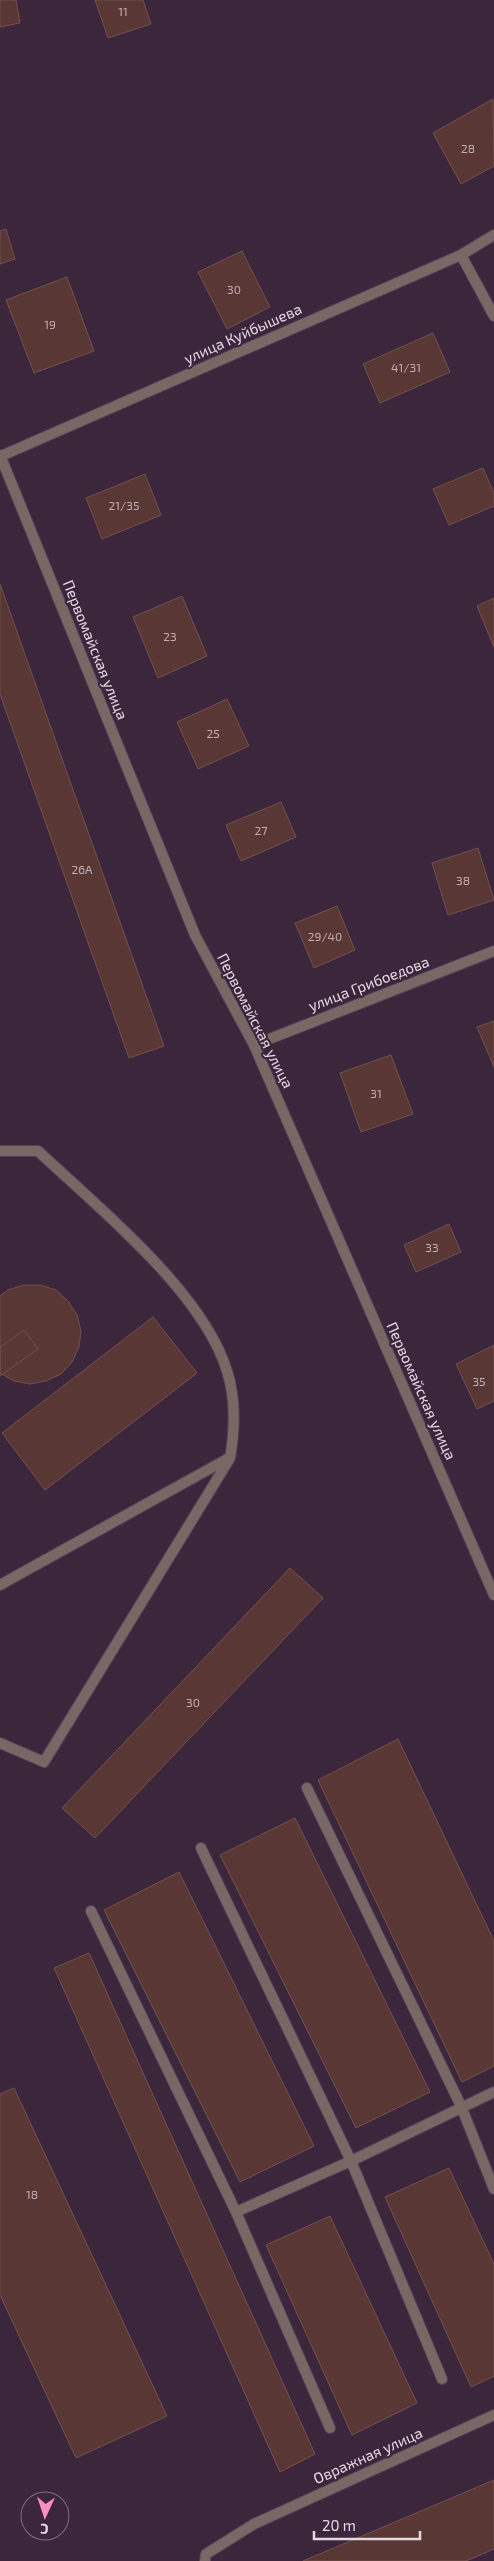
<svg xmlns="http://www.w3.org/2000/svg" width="494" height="2561" font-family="'Exo 2',sans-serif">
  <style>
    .building { fill: #583735; stroke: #73514e }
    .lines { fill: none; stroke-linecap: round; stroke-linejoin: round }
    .service-casing { stroke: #564257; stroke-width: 12 }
    .minor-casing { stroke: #564257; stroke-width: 12 }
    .service { stroke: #786765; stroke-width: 10 }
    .minor { stroke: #786765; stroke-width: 10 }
    .labels { text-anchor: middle; stroke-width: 4.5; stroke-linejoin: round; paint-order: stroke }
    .number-label { font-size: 12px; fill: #c2b0b9 }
    .street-label { font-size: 15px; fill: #e5d8e5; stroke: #3b263c }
  </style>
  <rect width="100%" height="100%" fill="#3b263c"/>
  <path class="building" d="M 0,0 L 16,0 L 20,23 L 0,27 Z
    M 95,0 L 143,0 L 151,24 L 108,38 Z
    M 493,99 L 494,166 L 461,184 L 433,133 Z
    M 6,229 L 15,259 L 0,264 L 0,231 Z
    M 242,251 L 270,307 L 227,329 L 198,272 Z
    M 67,277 L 94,351 L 34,373 L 6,300 Z
    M 433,333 L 450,372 L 380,403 L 363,364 Z
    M 483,468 L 494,493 L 494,506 L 449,525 L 433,489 Z
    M 145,474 L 161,515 L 102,539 L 86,498 Z
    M 0,584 L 164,1046 L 129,1058 L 0,694 Z
    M 182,596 L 207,656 L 158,678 L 133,617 Z
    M 494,598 L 494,647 L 477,606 Z
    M 227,699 L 249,746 L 198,769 L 177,722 Z
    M 281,802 L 296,837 L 241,861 L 226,825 Z
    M 478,848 L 494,900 L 448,915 L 432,863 Z
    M 337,906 L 355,950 L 314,968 L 295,923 Z
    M 494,1021 L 494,1067 L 477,1027 Z
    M 391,1055 L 413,1114 L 361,1132 L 340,1073 Z
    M 449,1224 L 461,1252 L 416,1272 L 404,1245 Z
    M 24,1285 L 40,1285 L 56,1290 L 68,1301 L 77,1315 L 81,1331 L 79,1347 L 72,1362 L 61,1374 L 46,1381 L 30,1384 L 14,1381 L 0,1373 L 0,1296 L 8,1290 Z
    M 153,1317 L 197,1373 L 45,1490 L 2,1433 Z
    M 24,1330 L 38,1349 L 0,1376 L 0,1347 Z
    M 494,1345 L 494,1401 L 477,1409 L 456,1364 Z
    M 290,1568 L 323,1598 L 95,1838 L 62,1808 Z
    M 398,1739 L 494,1941 L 494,2066 L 462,2082 L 318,1780 Z
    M 295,1818 L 430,2092 L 356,2128 L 220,1855 Z
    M 179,1872 L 314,2146 L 240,2182 L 104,1910 Z
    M 89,1953 L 315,2454 L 280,2472 L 54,1968 Z
    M 14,2088 L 167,2416 L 76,2458 L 0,2295 L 0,2094 Z
    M 449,2168 L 494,2264 L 494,2376 L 471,2387 L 385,2197 Z
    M 330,2216 L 417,2403 L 352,2435 L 266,2245 Z
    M 494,2480 L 494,2549 L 466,2561 L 303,2561 Z"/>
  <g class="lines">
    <defs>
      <path id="service" d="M 0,1151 L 38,1151 C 98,1207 203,1292 227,1371 C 236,1399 235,1429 230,1458 L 44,1762 L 0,1743
        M 0,1585 L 229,1458
        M 307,1788 L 461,2106 L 494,2189
        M 201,1848 L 351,2161 L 442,2379
        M 91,1911 L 236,2212 L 351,2161 L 494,2092
        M 236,2212 L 330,2428
        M 205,2561 L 206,2554 L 254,2524"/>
      <path id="minor" d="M 461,255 L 494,316
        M 0,455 L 195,935 L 254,1045 L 494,1595
        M 1,456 L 461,255 L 494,235
        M 254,1045 L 494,951
        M 254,2524 L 494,2415"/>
    </defs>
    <use href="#service" class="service-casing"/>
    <use href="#minor" class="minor-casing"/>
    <use href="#service" class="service"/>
    <use href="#minor" class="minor"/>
  </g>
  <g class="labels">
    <g class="number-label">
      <text x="123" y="16">11</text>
      <text x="468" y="153">28</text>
      <text x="234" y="294">30</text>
      <text x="50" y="329">19</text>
      <text x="406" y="372">41/31</text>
      <text x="124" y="510">21/35</text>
      <text x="170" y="641">23</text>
      <text x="213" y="738">25</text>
      <text x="261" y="835">27</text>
      <text x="82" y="874">26А</text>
      <text x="463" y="885">38</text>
      <text x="325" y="941">29/40</text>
      <text x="376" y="1098">31</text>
      <text x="432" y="1252">33</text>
      <text x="479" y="1386">35</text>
      <text x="193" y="1707">30</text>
      <text x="32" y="2199">18</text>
    </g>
    <g class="street-label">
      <text transform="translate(243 334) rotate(-24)" y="5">улица Куйбышева</text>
      <text transform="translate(95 650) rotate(68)" y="5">Первомайская улица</text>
      <text transform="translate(369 984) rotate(-21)" y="5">улица Грибоедова</text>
      <text transform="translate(255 1021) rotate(63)" y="5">Первомайская улица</text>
      <text transform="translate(421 1391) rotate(66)" y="5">Первомайская улица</text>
      <text transform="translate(368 2456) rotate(-24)" y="5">Овражная улица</text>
    </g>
  </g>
  <g transform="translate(45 2516) rotate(183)"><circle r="24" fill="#3b263c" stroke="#7f6d80"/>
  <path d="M0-4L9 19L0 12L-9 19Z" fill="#fa8fc8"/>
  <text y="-8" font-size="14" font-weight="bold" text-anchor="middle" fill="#e5d8e5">С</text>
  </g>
  <path d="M314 2531v8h106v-8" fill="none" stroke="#e5d8e5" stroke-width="2.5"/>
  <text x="322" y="2531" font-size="15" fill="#e5d8e5" stroke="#3b263c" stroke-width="4" paint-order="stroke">20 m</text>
</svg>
